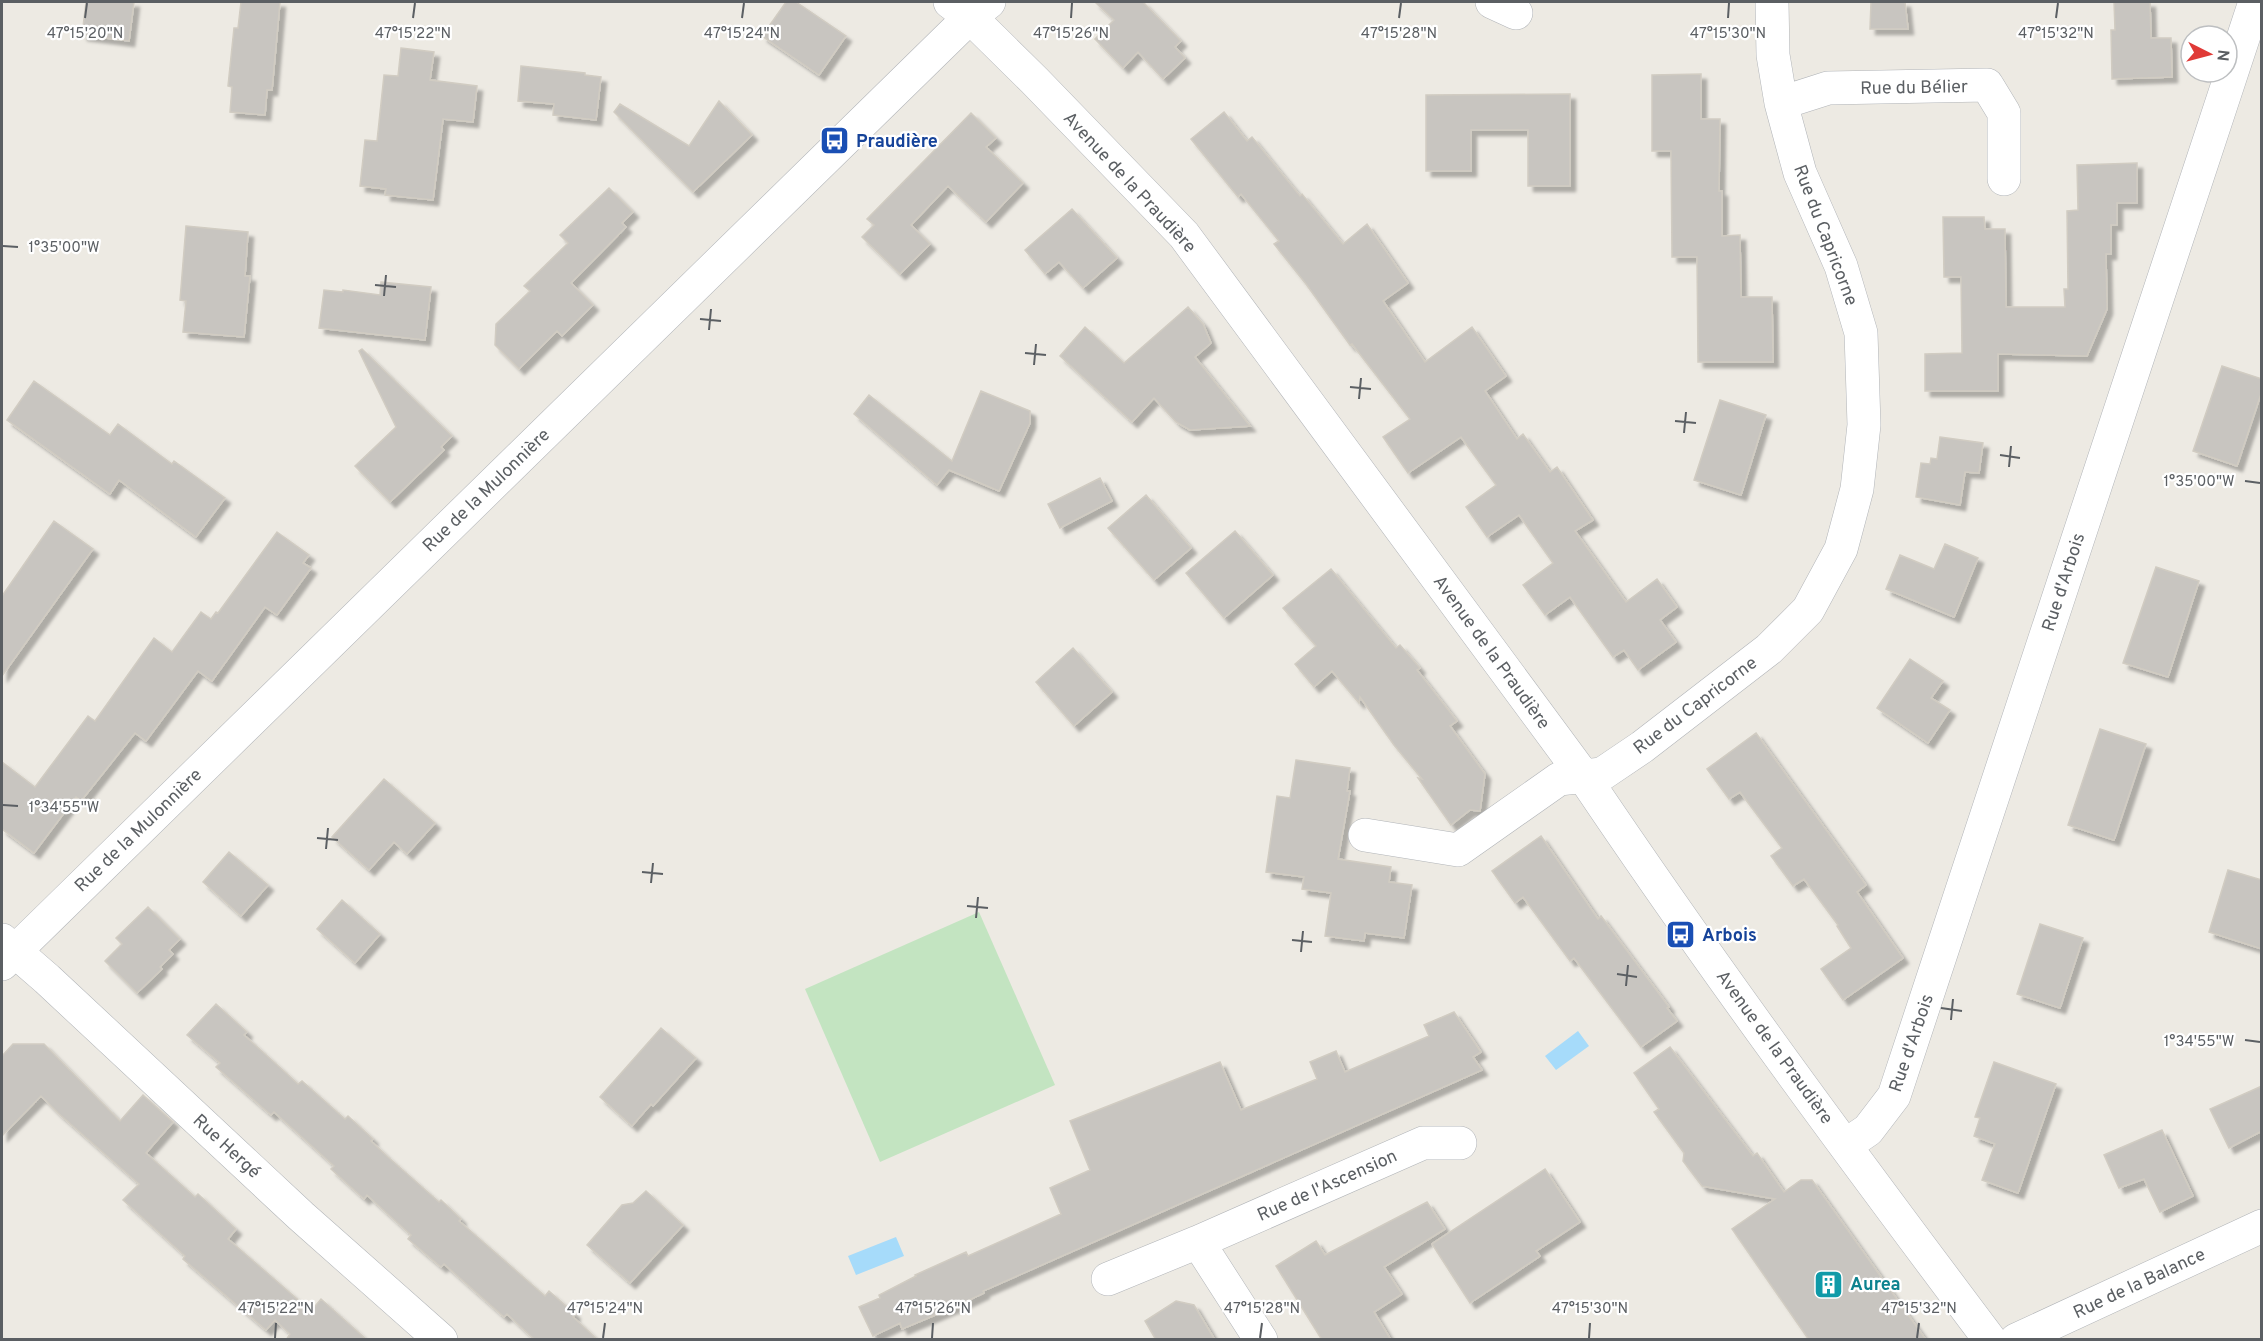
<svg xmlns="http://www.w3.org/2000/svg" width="2263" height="1341" font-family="Overpass,sans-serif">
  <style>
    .green { fill: #c3e4c1 }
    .water { fill: #a6dbfa }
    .building { fill: #c8c5c0; stroke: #d1ccc2; stroke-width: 1.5; filter: url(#shadow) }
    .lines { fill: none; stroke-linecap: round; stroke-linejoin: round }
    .minor-casing { stroke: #b1b4b8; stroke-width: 34 }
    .minor { stroke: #fff; stroke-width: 33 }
    .ticks { fill: none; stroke: #5b5f63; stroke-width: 2 }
    .labels { text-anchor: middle; stroke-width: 4.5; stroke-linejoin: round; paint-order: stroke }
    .street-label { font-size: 18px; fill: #5b5f63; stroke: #fff }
    .transit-label { font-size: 18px; font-weight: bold; fill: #164399; stroke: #fff; text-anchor: start }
    .culture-label { font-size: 18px; font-weight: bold; fill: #0d838f; stroke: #fff; text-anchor: start }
    .ticks-label { font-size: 15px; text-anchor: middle; fill: #5b5f63; stroke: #fff; stroke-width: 4.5; stroke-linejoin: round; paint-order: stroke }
  </style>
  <defs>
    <filter id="shadow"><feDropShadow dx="5.5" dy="5.5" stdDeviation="1.5" flood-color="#0004"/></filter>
  </defs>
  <rect width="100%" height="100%" fill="#edeae3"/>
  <path class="green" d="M 979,912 L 1055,1085 L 880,1162 L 805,989 Z"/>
  <path class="water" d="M 1578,1031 L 1589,1046 L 1556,1070 L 1545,1056 Z
    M 896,1237 L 904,1256 L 856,1275 L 848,1256 Z"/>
  <path class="building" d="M 86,2 L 134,2 L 129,41 L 82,35 Z
    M 241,2 L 280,2 L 272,90 L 267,90 L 265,115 L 230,112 L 232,87 L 228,86 L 234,28 L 238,28 Z
    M 786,2 L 796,2 L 846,36 L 819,75 L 762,36 Z
    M 1095,2 L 1143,2 L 1181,41 L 1175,47 L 1185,58 L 1163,79 L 1138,52 L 1123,68 L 1095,39 L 1114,20 Z
    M 1871,2 L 1905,2 L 1908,29 L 1870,29 Z
    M 2114,2 L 2150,2 L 2151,38 L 2171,38 L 2172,77 L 2112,79 L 2111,30 L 2115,30 Z
    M 401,48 L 434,52 L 430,80 L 477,86 L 473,122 L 443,119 L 433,200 L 385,195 L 386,189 L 360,186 L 365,140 L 377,141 L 384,75 L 398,76 Z
    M 521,66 L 585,73 L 585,75 L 601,77 L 596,120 L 553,115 L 554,104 L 518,101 Z
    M 1701,74 L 1701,119 L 1720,119 L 1719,191 L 1722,191 L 1722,236 L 1740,235 L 1741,297 L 1772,297 L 1773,362 L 1698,362 L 1697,257 L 1672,257 L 1671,151 L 1652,151 L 1652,75 Z
    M 1570,94 L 1570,186 L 1528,186 L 1528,130 L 1471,130 L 1471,171 L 1426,171 L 1426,95 Z
    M 719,101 L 752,135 L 693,192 L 614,112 L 620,104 L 689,146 Z
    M 1224,112 L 1247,141 L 1252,137 L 1300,196 L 1302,194 L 1343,244 L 1367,224 L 1408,283 L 1383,301 L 1425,362 L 1472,327 L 1506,376 L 1485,391 L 1517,439 L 1523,434 L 1550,472 L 1557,467 L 1593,520 L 1575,531 L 1626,602 L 1657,579 L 1677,607 L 1660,620 L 1676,642 L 1638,670 L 1624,650 L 1613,657 L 1570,597 L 1545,615 L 1523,585 L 1553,563 L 1519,515 L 1487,537 L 1466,507 L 1496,485 L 1461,437 L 1408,473 L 1383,437 L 1410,419 L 1352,344 L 1350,345 L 1306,284 L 1274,244 L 1279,241 L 1241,194 L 1238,197 L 1191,139 Z
    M 971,113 L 996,138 L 986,147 L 1023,183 L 986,222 L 948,186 L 911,225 L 930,244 L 900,274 L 862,237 L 874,225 L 867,219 Z
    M 2137,163 L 2137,203 L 2117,203 L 2117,225 L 2111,225 L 2111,254 L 2106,254 L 2107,309 L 2087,356 L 1998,354 L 1998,391 L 1925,391 L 1925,354 L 1962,353 L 1961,277 L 1944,277 L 1943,217 L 1984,217 L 1985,229 L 2005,229 L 2006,307 L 2065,307 L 2064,289 L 2068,289 L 2067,211 L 2078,210 L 2077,165 Z
    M 609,188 L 633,212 L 622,223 L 626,227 L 571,283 L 593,305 L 562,336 L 557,331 L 519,369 L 495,345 L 496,324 L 530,291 L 524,286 L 568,243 L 560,235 Z
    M 1072,209 L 1117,258 L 1083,288 L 1059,262 L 1045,274 L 1025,250 Z
    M 186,226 L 248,232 L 245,276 L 250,276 L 244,337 L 183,332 L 186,301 L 180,300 Z
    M 381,282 L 431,287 L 425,340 L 319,328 L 324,290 L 343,292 L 343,290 L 380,295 Z
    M 1188,307 L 1203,324 L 1211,343 L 1195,357 L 1250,426 L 1190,430 L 1176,422 L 1154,398 L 1132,422 L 1060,356 L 1085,327 L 1124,363 Z
    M 362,349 L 452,436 L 441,447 L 444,450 L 390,502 L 355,466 L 396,427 L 359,351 Z
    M 2222,366 L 2262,379 L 2262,391 L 2237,466 L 2193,451 Z
    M 34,381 L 110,435 L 118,424 L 172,464 L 174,461 L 225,498 L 196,537 L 119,480 L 110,494 L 7,420 Z
    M 981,391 L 1030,411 L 1030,423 L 999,491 L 949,470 L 937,485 L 854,414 L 869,395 L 952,461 Z
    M 1720,400 L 1766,415 L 1741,495 L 1694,480 Z
    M 1940,437 L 1983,443 L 1979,473 L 1965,472 L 1960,505 L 1916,497 L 1921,463 L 1930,464 L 1931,458 L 1937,459 Z
    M 1100,478 L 1112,501 L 1060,528 L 1048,504 Z
    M 1146,495 L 1191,548 L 1154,580 L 1108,528 Z
    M 54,521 L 93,549 L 2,676 L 2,596 Z
    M 1235,531 L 1273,575 L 1224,618 L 1186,573 Z
    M 277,532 L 309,555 L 303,563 L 311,568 L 277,615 L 265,607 L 212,681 L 198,671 L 146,741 L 135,733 L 81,801 L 76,797 L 34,853 L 2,829 L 2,762 L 35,787 L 88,716 L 95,721 L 154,638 L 172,652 L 201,612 L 211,619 L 216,612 L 218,613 Z
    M 1945,544 L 1978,558 L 1954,617 L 1886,589 L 1900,555 L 1934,569 Z
    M 2156,567 L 2199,581 L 2168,677 L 2123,663 Z
    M 1331,569 L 1396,648 L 1400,645 L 1420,668 L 1417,670 L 1457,721 L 1450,726 L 1485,774 L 1480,811 L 1470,810 L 1451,825 L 1418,778 L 1422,779 L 1394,745 L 1360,697 L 1359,703 L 1332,671 L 1314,687 L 1295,664 L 1316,646 L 1283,608 Z
    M 1073,648 L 1112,692 L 1074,726 L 1036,682 Z
    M 1910,659 L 1943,681 L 1931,698 L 1950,710 L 1928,743 L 1877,708 Z
    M 2100,729 L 2146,744 L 2114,840 L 2068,825 Z
    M 1756,733 L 1866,885 L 1857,892 L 1903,958 L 1843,1000 L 1821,969 L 1851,948 L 1837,926 L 1838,925 L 1804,879 L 1793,886 L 1771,856 L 1782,848 L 1740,792 L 1729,799 L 1707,769 Z
    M 1296,760 L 1350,768 L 1347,791 L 1350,791 L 1338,859 L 1391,867 L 1389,882 L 1412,885 L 1404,938 L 1365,933 L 1364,941 L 1325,936 L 1331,893 L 1302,889 L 1304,877 L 1266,872 L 1277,796 L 1290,798 Z
    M 384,779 L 435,823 L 407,854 L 394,842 L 369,870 L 332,837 Z
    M 1541,836 L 1598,919 L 1601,916 L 1669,1007 L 1667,1008 L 1677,1021 L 1641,1047 L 1574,958 L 1570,961 L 1523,897 L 1515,903 L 1492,871 Z
    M 229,852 L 268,885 L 241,916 L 203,882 Z
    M 2228,870 L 2262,880 L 2262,949 L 2209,932 Z
    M 342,900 L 380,934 L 355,963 L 317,929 Z
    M 148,907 L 180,939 L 169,950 L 173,954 L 160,967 L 162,969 L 137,993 L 105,961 L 122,944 L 116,938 Z
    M 2040,924 L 2083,938 L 2060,1008 L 2017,994 Z
    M 216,1004 L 247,1032 L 244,1035 L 285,1072 L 298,1084 L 302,1081 L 345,1119 L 348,1116 L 373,1139 L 371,1141 L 388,1157 L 439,1202 L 441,1200 L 461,1219 L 459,1221 L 545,1296 L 549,1291 L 575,1314 L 573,1317 L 598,1340 L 535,1340 L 507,1314 L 504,1317 L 444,1264 L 441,1267 L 408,1239 L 411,1235 L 367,1195 L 364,1199 L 331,1169 L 334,1166 L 274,1112 L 271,1115 L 216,1067 L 220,1063 L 187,1035 Z
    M 1454,1012 L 1481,1052 L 1473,1057 L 1482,1070 L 983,1291 L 984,1293 L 959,1305 L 902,1329 L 900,1323 L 873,1336 L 859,1307 L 880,1298 L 879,1295 L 916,1276 L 915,1275 L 966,1252 L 968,1256 L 1061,1214 L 1050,1188 L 1090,1170 L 1070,1121 L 1220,1062 L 1241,1110 L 1317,1079 L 1310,1062 L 1336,1051 L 1345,1072 L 1429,1036 L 1424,1025 Z
    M 661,1028 L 696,1058 L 653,1106 L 651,1104 L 632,1126 L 600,1097 Z
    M 13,1044 L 44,1044 L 120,1121 L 143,1095 L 173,1122 L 146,1153 L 195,1197 L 198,1194 L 236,1229 L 228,1239 L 311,1311 L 321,1299 L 367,1340 L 286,1340 L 290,1334 L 275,1320 L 266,1330 L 183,1259 L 185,1256 L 123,1200 L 139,1184 L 58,1113 L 41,1096 L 2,1136 L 2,1056 Z
    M 1670,1047 L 1753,1156 L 1757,1153 L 1784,1192 L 1801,1180 L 1812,1180 L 1926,1340 L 1809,1340 L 1732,1229 L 1775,1199 L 1702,1186 L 1683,1161 L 1684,1153 L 1654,1112 L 1659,1109 L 1634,1073 Z
    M 1994,1062 L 2056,1084 L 2018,1193 L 1982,1180 L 1995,1144 L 1974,1136 L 1980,1118 L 1975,1117 Z
    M 2262,1086 L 2262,1131 L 2229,1148 L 2210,1109 Z
    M 2162,1130 L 2193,1196 L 2160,1212 L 2144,1179 L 2119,1188 L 2104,1155 Z
    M 1545,1169 L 1580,1222 L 1536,1251 L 1540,1256 L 1470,1303 L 1432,1244 Z
    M 646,1191 L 683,1225 L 630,1283 L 587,1245 L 622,1205 L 633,1203 Z
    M 1427,1202 L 1445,1229 L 1384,1267 L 1402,1294 L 1374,1312 L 1391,1340 L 1322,1340 L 1276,1266 L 1316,1241 L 1325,1255 Z
    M 1176,1301 L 1194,1305 L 1215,1340 L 1156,1340 L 1145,1321 Z"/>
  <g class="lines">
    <defs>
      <path id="minor" d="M 950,2 L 970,17 L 1034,80 L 1184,235 L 1584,777 C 1713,969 1851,1155 1990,1340
        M 1492,2 L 1516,13
        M 1781,103 L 1828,88 L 1987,85 L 2004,113 L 2004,179
        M 1365,835 L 1458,850 L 1559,779 L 1602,774 L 1642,747 L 1769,649 L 1808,610 L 1841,549 L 1857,489 L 1864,425 L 1861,333 L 1841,266 L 1800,173 L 1781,103 L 1773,55 L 1772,2
        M 2,940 L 47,979 L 301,1216 L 441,1340
        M 2,964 L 970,17 L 989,2
        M 1846,1145 L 1868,1130 L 1894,1096 L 2255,2
        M 1108,1279 L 1198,1242
        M 1261,1340 L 1198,1242 L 1423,1143 L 1460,1143
        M 2016,1340 L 2262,1226"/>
    </defs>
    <use href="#minor" class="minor-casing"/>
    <use href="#minor" class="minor"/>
  </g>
  <path class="ticks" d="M 85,18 L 87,3M 413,18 L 415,3M 742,18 L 744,3M 1071,18 L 1072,3M 1399,18 L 1401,3M 1728,18 L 1729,3M 2056,18 L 2058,3M 3,246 L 18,247M 375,285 L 396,287M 384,296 L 386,275M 700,319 L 721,321M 709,330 L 711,309M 1025,353 L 1046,355M 1034,365 L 1036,344M 1350,387 L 1371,389M 1359,399 L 1361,378M 1675,421 L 1696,423M 1684,433 L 1686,412M 2000,455 L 2020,458M 2009,467 L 2011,446M 2245,481 L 2260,483M 3,805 L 18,806M 317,838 L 338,840M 326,849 L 328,828M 642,872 L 663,874M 651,883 L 653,863M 967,906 L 988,908M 976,918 L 978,897M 1292,940 L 1312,942M 1301,952 L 1303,931M 1617,974 L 1637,977M 1626,986 L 1628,965M 1941,1008 L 1962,1011M 1951,1020 L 1953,999M 2245,1040 L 2260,1042M 275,1338 L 276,1323M 603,1338 L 605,1323M 932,1338 L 933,1323M 1260,1338 L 1262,1323M 1589,1338 L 1590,1323M 1917,1338 L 1919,1323"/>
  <defs>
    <symbol id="bus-square" viewBox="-11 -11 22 22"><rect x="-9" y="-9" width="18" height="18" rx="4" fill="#1a4fb4" stroke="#fff"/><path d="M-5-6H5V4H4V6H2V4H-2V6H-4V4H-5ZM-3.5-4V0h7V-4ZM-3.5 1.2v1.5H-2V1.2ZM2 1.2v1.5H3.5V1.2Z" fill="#fff"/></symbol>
    <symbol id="building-square" viewBox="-11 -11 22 22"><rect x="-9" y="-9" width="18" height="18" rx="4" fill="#0f9aa8" stroke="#fff"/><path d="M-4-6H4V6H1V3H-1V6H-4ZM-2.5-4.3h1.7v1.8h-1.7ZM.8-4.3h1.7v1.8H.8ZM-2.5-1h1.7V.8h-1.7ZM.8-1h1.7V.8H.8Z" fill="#fff"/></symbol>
  </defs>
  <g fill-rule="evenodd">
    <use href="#bus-square" x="818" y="124" width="33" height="33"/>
    <use href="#bus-square" x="1664" y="918" width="33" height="33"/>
    <use href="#building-square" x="1812" y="1268" width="33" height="33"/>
  </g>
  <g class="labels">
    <g class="street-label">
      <text transform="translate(1914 87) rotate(-1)" y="6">Rue du Bélier</text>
      <text transform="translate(1130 182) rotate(47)" y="6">Avenue de la Praudière</text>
      <text transform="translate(1826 235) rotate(69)" y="6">Rue du Capricorne</text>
      <text transform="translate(486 490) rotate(-44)" y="6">Rue de la Mulonnière</text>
      <text transform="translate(2063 582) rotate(-72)" y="6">Rue d'Arbois</text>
      <text transform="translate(1492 652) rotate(54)" y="6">Avenue de la Praudière</text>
      <text transform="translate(1695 705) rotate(-37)" y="6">Rue du Capricorne</text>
      <text transform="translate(138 830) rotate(-44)" y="6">Rue de la Mulonnière</text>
      <text transform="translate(1911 1043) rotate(-71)" y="6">Rue d'Arbois</text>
      <text transform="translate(1775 1047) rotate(54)" y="6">Avenue de la Praudière</text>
      <text transform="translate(227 1146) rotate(43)" y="6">Rue Hergé</text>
      <text transform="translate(1327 1185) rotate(-24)" y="6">Rue de l'Ascension</text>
      <text transform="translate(2139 1283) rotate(-25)" y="6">Rue de la Balance</text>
    </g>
    <g class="transit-label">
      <text x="856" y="147">Praudière</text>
      <text x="1702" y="941">Arbois</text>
    </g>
    <g class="culture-label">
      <text x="1850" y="1290">Aurea</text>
    </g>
  </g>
  <g class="ticks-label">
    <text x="85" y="38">47°15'20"N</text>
    <text x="413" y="38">47°15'22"N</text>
    <text x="742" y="38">47°15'24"N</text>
    <text x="1071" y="38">47°15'26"N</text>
    <text x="1399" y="38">47°15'28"N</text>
    <text x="1728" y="38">47°15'30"N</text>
    <text x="2056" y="38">47°15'32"N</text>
    <text x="64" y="252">1°35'00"W</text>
    <text x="2199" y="486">1°35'00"W</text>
    <text x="64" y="812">1°34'55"W</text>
    <text x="2199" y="1046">1°34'55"W</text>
    <text x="276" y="1313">47°15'22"N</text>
    <text x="605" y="1313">47°15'24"N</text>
    <text x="933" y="1313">47°15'26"N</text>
    <text x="1262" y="1313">47°15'28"N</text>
    <text x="1590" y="1313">47°15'30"N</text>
    <text x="1919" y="1313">47°15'32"N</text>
  </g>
  <rect width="2263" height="1341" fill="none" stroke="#5b5f63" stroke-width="6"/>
  <g transform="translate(2209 54) rotate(96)"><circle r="28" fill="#ffffff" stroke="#bdbfc1" stroke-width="1.5"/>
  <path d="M0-4.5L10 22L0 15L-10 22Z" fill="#e03a37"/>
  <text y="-9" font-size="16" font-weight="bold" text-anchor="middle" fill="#5b5f63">N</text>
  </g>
</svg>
